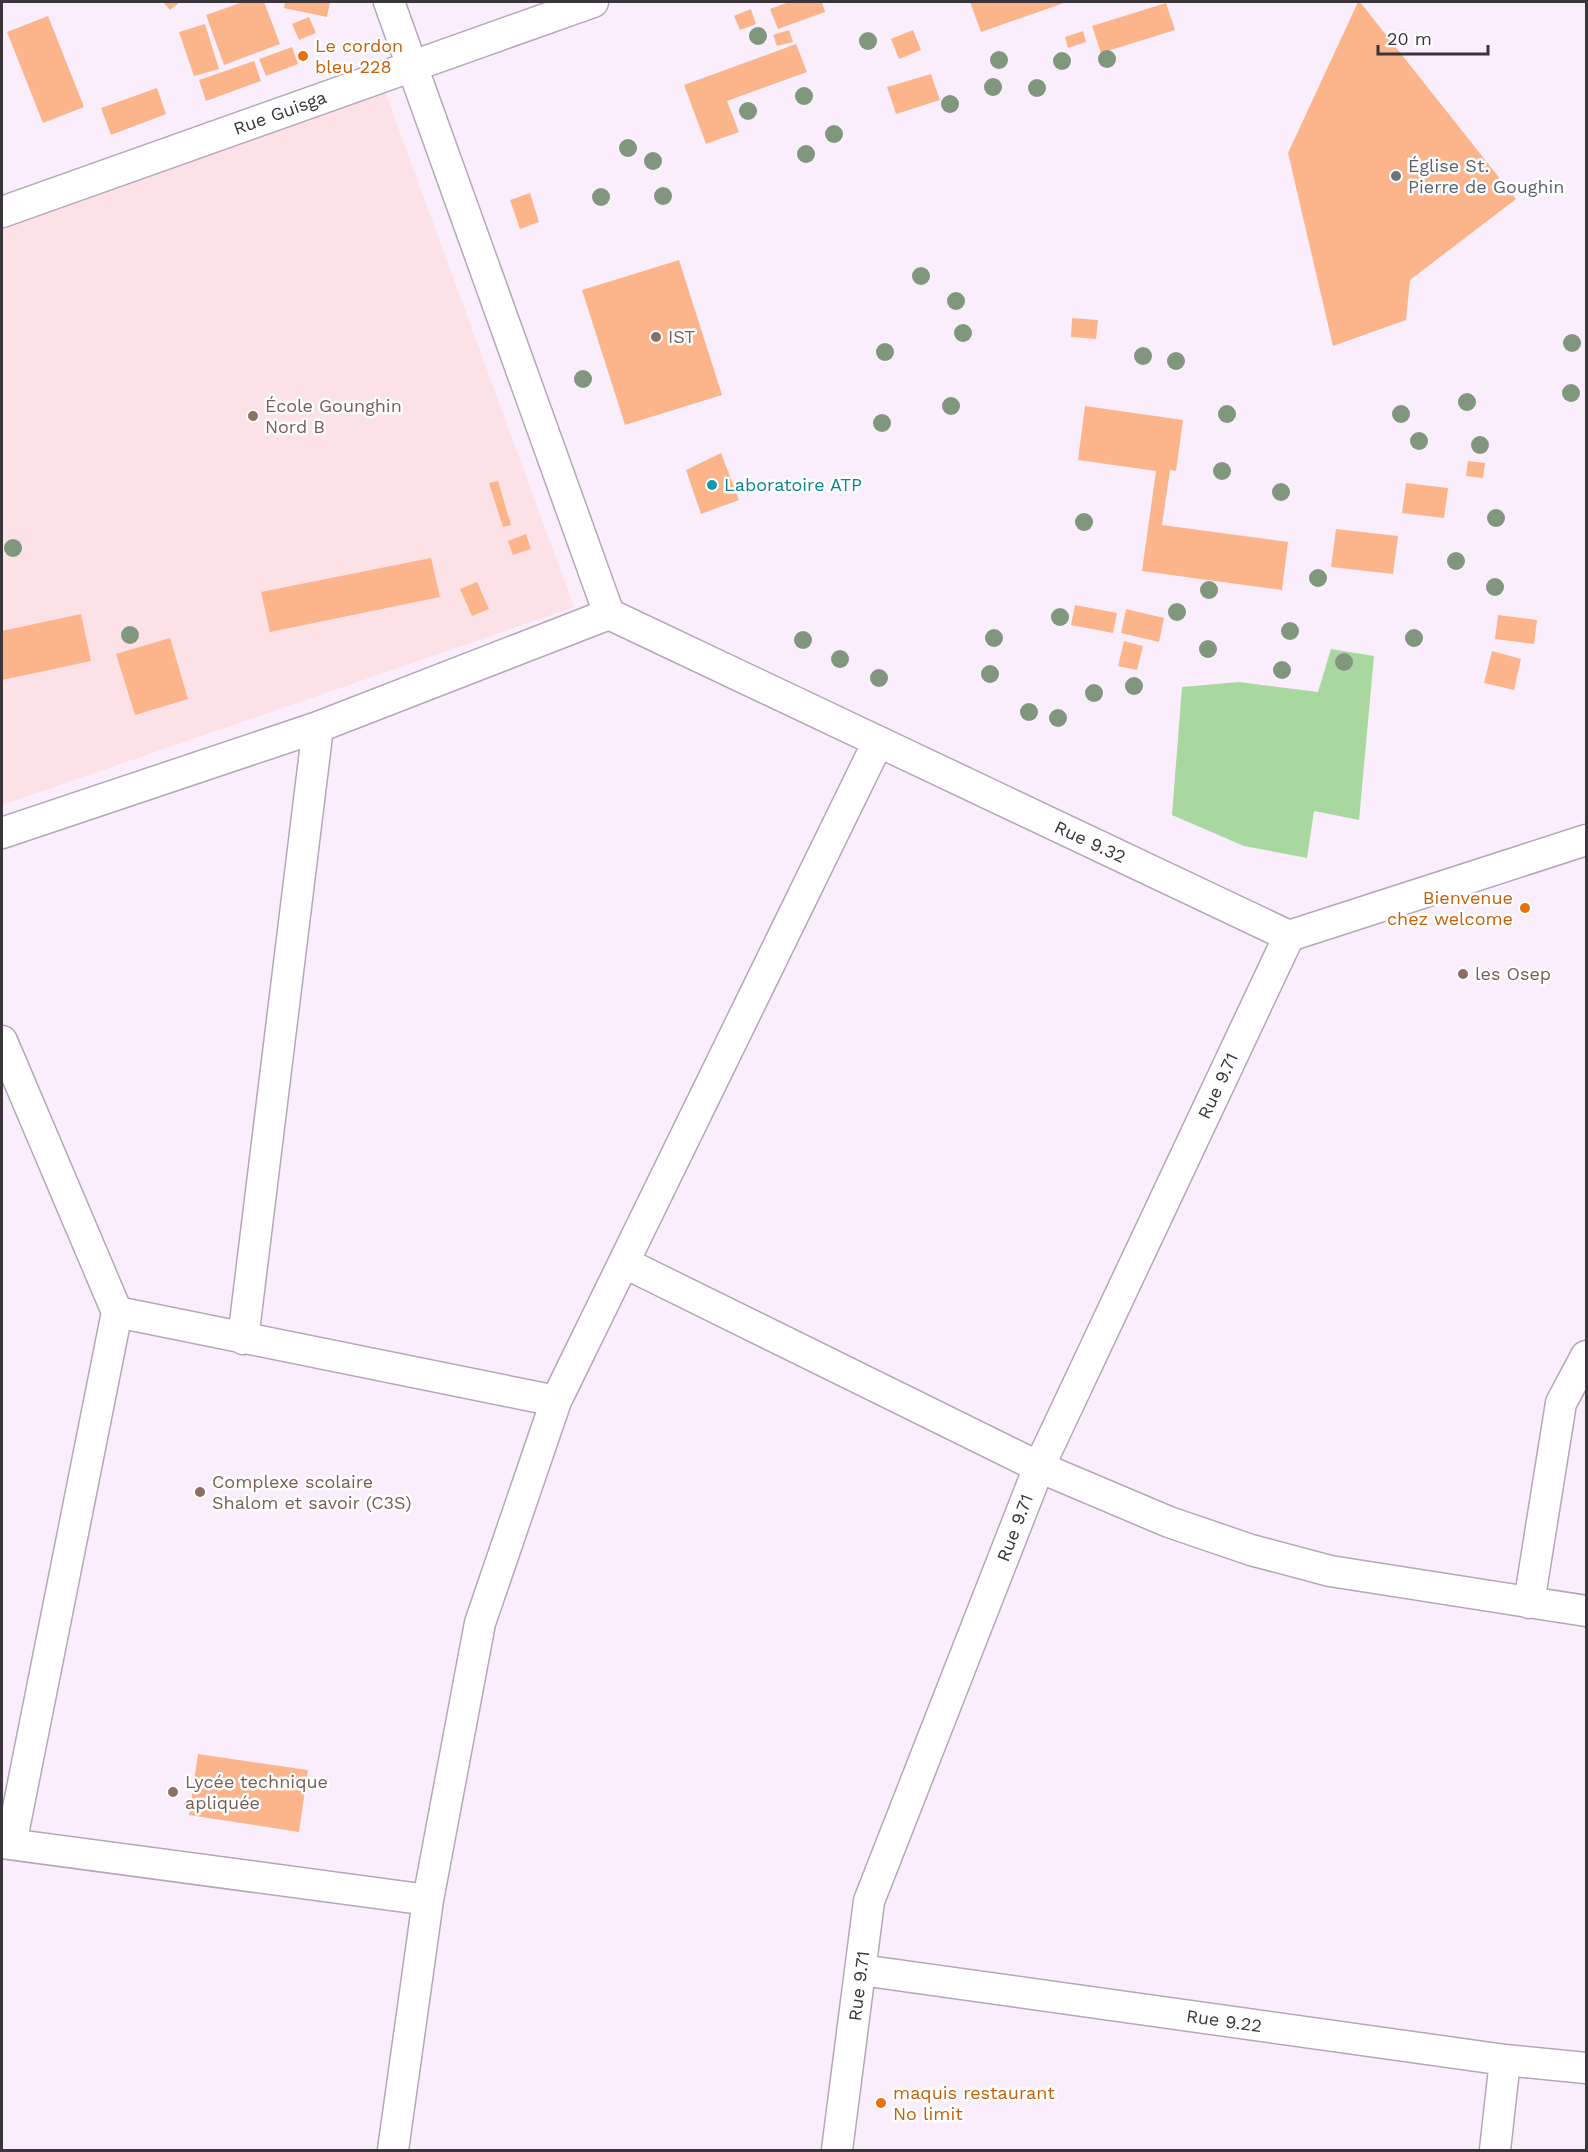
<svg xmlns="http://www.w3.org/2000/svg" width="1588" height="2152" font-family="'Work Sans',sans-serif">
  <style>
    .commercial { fill: #fce1e7 }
    .green { fill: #a8d89f }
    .building { fill: #fcb48b }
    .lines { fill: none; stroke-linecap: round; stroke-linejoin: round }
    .street-casing { stroke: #b5a7b9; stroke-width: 33 }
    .street { stroke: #fff; stroke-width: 30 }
    .tree { fill: #80977d }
    .food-dot { fill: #e8710a; stroke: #fff; stroke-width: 2 }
    .worship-dot { fill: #6b7280; stroke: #fff; stroke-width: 2 }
    .education-dot { fill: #8d6e63; stroke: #fff; stroke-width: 2 }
    .culture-dot { fill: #0f9aa8; stroke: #fff; stroke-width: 2 }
    .labels { text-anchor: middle; stroke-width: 5; stroke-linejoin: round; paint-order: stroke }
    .food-label { font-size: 18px; fill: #c56008; stroke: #fff; text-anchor: start }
    .street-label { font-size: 18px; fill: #3a343b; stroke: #fff }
    .worship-label { font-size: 18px; fill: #5b616d; stroke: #fff; text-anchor: start }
    .education-label { font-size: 18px; fill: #785e54; stroke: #fff; text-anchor: start }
    .culture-label { font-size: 18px; fill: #0d838f; stroke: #fff; text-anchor: start }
  </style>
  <rect width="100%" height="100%" fill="#faeefd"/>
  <path class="commercial" d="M 384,89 L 574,607 L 2,805 L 2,225 Z"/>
  <path class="green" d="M 1331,649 L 1374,656 L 1359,820 L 1314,811 L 1307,858 L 1244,846 L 1172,815 L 1182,687 L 1239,682 L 1318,692 Z"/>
  <path class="building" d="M 163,2 L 180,2 L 170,10 Z
    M 243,2 L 264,2 L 280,44 L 224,65 L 206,15 Z
    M 285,2 L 330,2 L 327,17 L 284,8 Z
    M 789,2 L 822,2 L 825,12 L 778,29 L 770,9 Z
    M 970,2 L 1067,2 L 981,32 Z
    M 1358,2 L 1360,2 L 1516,199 L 1410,280 L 1406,320 L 1333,346 L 1288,153 Z
    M 1166,3 L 1175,30 L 1101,53 L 1092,26 Z
    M 751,9 L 756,24 L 740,30 L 734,16 Z
    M 48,16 L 84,107 L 43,123 L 7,32 Z
    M 309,17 L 316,33 L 299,40 L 292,24 Z
    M 205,24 L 219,69 L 194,76 L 179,32 Z
    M 789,30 L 793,42 L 777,46 L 773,35 Z
    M 913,30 L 921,50 L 899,59 L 891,39 Z
    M 1083,31 L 1086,42 L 1068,48 L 1065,37 Z
    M 796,44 L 807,72 L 727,101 L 739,132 L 706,144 L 684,85 Z
    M 292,47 L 298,64 L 266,76 L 259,59 Z
    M 254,61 L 261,81 L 206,101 L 199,80 Z
    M 931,74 L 940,100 L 896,114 L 887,87 Z
    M 157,88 L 166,114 L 111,135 L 101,108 Z
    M 530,193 L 539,222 L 520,229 L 510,200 Z
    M 679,260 L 722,395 L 625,425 L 582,290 Z
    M 1072,318 L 1098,320 L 1096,339 L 1071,337 Z
    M 1085,406 L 1183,420 L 1176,471 L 1170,470 L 1162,525 L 1288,542 L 1282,590 L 1142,571 L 1156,471 L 1078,460 Z
    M 721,453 L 739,500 L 701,514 L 686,470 Z
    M 1468,461 L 1485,463 L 1483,478 L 1466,476 Z
    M 498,481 L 511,525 L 503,527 L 489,483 Z
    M 1406,483 L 1448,488 L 1444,518 L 1402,513 Z
    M 1336,529 L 1398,536 L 1393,574 L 1331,567 Z
    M 526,534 L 531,549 L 513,555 L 508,541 Z
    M 431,558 L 440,597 L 270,632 L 261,592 Z
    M 477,582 L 489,609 L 472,616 L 460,589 Z
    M 1075,605 L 1117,613 L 1113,633 L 1071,625 Z
    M 1126,609 L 1164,618 L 1159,642 L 1121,633 Z
    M 81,614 L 91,661 L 2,680 L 2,631 Z
    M 1498,615 L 1537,620 L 1534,644 L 1495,639 Z
    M 170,638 L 188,699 L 135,715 L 116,654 Z
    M 1124,641 L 1143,646 L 1137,670 L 1118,666 Z
    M 1492,651 L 1521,659 L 1514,690 L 1484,683 Z
    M 198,1754 L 308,1770 L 299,1832 L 189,1815 Z"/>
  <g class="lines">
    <defs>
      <path id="street" d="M 389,2 L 609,614
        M 2,212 L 593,2
        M 609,614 L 1289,936 L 1586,840
        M 2,833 L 318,727 L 609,614
        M 2,1041 L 117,1312 L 11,1844
        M 625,1263 L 1039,1467 L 1169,1522 L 1251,1550 L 1330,1571 L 1586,1611
        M 117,1312 L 556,1401
        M 243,1339 L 318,727
        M 1529,1603 L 1561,1403 L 1586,1356
        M 2,1843 L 428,1900
        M 861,1970 L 1505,2060 L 1586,2068
        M 393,2150 L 428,1900 L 480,1623 L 556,1401 L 878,742
        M 837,2150 L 869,1901 L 1039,1467 L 1289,936
        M 1495,2150 L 1505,2060"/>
    </defs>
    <use href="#street" class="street-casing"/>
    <use href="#street" class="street"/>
  </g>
  <g class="tree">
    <circle cx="758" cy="36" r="9"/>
    <circle cx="868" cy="41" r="9"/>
    <circle cx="1107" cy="59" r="9"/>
    <circle cx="999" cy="60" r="9"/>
    <circle cx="1062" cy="61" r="9"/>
    <circle cx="993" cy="87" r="9"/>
    <circle cx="1037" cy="88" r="9"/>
    <circle cx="804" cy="96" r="9"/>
    <circle cx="950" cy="104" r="9"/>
    <circle cx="748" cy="111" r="9"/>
    <circle cx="834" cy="134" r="9"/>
    <circle cx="628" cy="148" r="9"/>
    <circle cx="806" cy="154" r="9"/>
    <circle cx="653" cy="161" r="9"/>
    <circle cx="663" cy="196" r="9"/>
    <circle cx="601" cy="197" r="9"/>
    <circle cx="921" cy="276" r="9"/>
    <circle cx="956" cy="301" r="9"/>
    <circle cx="963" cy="333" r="9"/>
    <circle cx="1572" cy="343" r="9"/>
    <circle cx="885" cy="352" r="9"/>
    <circle cx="1143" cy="356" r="9"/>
    <circle cx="1176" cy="361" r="9"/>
    <circle cx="583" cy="379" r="9"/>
    <circle cx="1571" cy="393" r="9"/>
    <circle cx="1467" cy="402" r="9"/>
    <circle cx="951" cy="406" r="9"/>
    <circle cx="1227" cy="414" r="9"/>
    <circle cx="1401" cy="414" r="9"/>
    <circle cx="882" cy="423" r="9"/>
    <circle cx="1419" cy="441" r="9"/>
    <circle cx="1480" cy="445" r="9"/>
    <circle cx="1222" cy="471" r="9"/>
    <circle cx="1281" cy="492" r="9"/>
    <circle cx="1496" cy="518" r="9"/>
    <circle cx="1084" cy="522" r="9"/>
    <circle cx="13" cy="548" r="9"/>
    <circle cx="1456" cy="561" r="9"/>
    <circle cx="1318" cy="578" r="9"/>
    <circle cx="1495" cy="587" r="9"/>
    <circle cx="1209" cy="590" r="9"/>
    <circle cx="1177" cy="612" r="9"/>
    <circle cx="1060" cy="617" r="9"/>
    <circle cx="1290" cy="631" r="9"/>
    <circle cx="130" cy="635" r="9"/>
    <circle cx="994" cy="638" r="9"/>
    <circle cx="1414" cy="638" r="9"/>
    <circle cx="803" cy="640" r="9"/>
    <circle cx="1208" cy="649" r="9"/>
    <circle cx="840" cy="659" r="9"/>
    <circle cx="1344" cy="662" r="9"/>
    <circle cx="1282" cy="670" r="9"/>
    <circle cx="990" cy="674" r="9"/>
    <circle cx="879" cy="678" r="9"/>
    <circle cx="1134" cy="686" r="9"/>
    <circle cx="1094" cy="693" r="9"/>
    <circle cx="1029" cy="712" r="9"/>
    <circle cx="1058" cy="718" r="9"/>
  </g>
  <g class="food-dot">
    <circle cx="303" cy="56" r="6"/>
    <circle cx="1525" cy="908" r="6"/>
    <circle cx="881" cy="2103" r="6"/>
  </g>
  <circle class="worship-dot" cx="1396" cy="176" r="6"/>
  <g class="education-dot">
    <circle cx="656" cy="337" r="6"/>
    <circle cx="253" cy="416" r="6"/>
    <circle cx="1463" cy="974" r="6"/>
    <circle cx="200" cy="1492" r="6"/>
    <circle cx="173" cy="1792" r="6"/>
  </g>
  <circle class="culture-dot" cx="712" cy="485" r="6"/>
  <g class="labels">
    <g class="food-label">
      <text x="315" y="52">Le cordon<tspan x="315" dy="21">bleu 228</tspan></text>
      <text x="1513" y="904" text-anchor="end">Bienvenue<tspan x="1513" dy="21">chez welcome</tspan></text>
      <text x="893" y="2099">maquis restaurant<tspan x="893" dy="21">No limit</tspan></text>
    </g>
    <g class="street-label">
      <text transform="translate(280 113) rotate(-20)" y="6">Rue Guisga</text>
      <text transform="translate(1090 842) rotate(25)" y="6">Rue 9.32</text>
      <text transform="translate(1218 1086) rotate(-65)" y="6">Rue 9.71</text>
      <text transform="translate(1015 1528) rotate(-69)" y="6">Rue 9.71</text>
      <text transform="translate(859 1986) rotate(-83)" y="6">Rue 9.71</text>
      <text transform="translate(1224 2021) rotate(8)" y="6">Rue 9.22</text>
    </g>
    <g class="worship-label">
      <text x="1408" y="172">Église St.<tspan x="1408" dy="21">Pierre de Goughin</tspan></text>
    </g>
    <g class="education-label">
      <text x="668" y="343">IST</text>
      <text x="265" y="412">École Gounghin<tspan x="265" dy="21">Nord B</tspan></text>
      <text x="1475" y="980">les Osep</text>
      <text x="212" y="1488">Complexe scolaire<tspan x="212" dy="21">Shalom et savoir (C3S)</tspan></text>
      <text x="185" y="1788">Lycée technique<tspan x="185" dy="21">apliquée</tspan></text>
    </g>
    <g class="culture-label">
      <text x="724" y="491">Laboratoire ATP</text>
    </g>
  </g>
  <rect width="1588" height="2152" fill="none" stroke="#3a343b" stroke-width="6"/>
  <path d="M1378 45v9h110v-9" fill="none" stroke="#3a343b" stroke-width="3"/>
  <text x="1387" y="45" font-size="18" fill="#3a343b" stroke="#ffffff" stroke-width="4.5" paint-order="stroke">20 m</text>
</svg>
